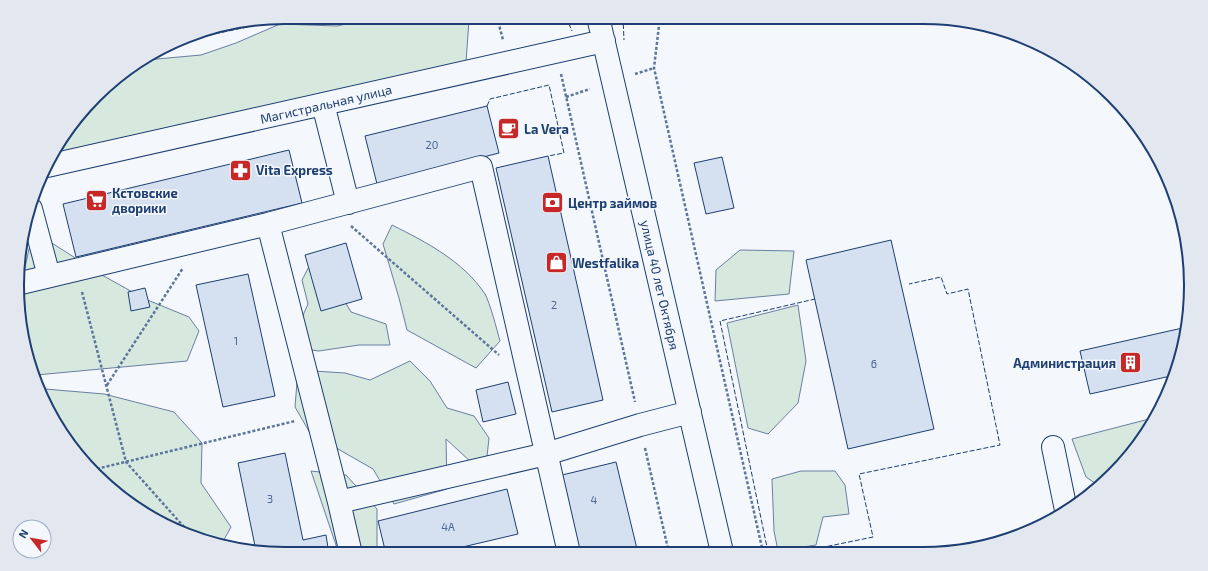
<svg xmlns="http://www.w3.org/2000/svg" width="1208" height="571" font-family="'Exo 2',sans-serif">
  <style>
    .green { fill: #d7e8df; stroke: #687fa3 }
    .building { fill: #d5e0f0; stroke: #1d3f73 }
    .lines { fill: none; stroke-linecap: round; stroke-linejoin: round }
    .minor-casing { stroke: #1d3f73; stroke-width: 24 }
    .path { stroke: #5e769c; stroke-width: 2.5; stroke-dasharray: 3 2; stroke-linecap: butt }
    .minor { stroke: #f4f7fb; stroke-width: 22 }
    .fence { stroke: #1d3f73; stroke-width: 1; stroke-dasharray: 5 2; stroke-linecap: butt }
    .labels { text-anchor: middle; stroke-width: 3; stroke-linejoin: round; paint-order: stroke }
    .number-label { font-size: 11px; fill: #4b6792 }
    .street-label { font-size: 13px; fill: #1d3f73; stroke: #f4f7fb }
    .poi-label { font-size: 13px; font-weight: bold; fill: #1d3f73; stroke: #f4f7fb; text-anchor: start }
    .rim { fill: none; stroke: #1d3f73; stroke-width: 2 }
  </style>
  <rect width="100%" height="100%" fill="#f4f7fb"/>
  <path class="green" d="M 377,17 L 440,17 L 469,20 L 466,62 L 52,154 L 84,108 L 122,73 L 146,60 L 201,55 L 236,43 L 280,24 L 337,26 Z
    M 392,225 C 426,242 463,261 485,294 C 490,303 497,330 500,341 L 476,368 L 407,330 L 399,298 L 383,244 Z
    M 33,231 L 102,275 L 145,299 L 189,317 L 199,331 L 187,361 L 36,375 L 19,321 L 21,276 L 24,272 Z
    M 740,250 L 794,251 L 789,294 L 715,301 L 716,270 Z
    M 315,255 L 337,288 L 351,312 L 386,324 L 390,345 L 359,345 L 319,351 L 289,347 L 308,304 L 302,280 Z
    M 798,305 L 806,361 L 798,403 L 768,434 L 748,428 L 727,323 Z
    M 410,361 L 430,381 L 447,408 L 474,416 L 489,438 L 485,475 L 446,439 L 447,489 L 394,504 L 373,469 L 310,433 L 295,407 L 298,370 L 345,373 L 370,380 Z
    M 45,389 L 104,394 L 174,412 L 202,443 L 201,483 L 231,527 L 221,545 L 183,533 L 136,509 L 96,476 L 45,404 L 40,390 Z
    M 1153,418 L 1136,449 L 1099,486 L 1086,477 L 1072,439 Z
    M 311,471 L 346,475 L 377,509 L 377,554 L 339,554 Z
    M 801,471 L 835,471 L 845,485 L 849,514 L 823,517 L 816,545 L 778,551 L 774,531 L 772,479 Z"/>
  <path class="building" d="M 487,106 L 499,153 L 377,184 L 365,136 Z
    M 289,150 L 302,203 L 76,257 L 63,204 Z
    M 548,156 L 603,400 L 552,412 L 496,168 Z
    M 722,157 L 734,208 L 706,214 L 694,163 Z
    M 891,240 L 934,429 L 848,449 L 806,260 Z
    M 346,243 L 362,299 L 321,311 L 305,255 Z
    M 248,274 L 275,396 L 223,407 L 196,285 Z
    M 145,288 L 150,307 L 131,311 L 128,292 Z
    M 1187,327 L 1186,338 L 1175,375 L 1090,394 L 1080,351 Z
    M 508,382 L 516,414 L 483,422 L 476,390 Z
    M 285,453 L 303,540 L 326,535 L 329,554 L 285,554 L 256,551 L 238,463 Z
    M 616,462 L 638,553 L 576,553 L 558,476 Z
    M 507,489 L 518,534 L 437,553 L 386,554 L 378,521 Z"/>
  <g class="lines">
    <defs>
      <path id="minor" d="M 598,17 L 722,552
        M 323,104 L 348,203
        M 47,166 L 604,41
        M 31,209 L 49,276
        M 268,224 L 339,502 L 546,454 L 640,425 L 690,412
        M 21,283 L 268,224 L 481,167 L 569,553
        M 1053,447 L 1066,510
        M 339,502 L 351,554"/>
    </defs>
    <use href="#minor" class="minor-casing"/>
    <path class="path" d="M 497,17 L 503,40
      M 660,17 L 654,68 L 763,552
      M 561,74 L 635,402
      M 635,74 L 654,68
      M 566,97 L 590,89
      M 351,226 L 499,355
      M 82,292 L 126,462 L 193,537
      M 107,385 L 183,268
      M 645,448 L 669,553
      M 92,470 L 295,421"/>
    <use href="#minor" class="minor"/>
    <path class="fence" d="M 566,17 L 572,31
      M 623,17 L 624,40
      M 181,41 L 295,17
      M 487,106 L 490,99 L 549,85 L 564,153 L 548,156
      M 768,552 L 720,321 L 815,299
      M 800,552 L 873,537 L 859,474 L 1000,445 L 968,289 L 947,294 L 941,277 L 909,284"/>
  </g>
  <defs>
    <symbol id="cafe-square" viewBox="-11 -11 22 22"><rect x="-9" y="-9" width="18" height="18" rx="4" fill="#c62828" stroke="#f4f7fb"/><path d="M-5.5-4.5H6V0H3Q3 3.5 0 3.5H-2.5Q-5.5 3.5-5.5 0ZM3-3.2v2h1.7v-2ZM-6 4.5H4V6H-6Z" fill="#fff"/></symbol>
    <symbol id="pharmacy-square" viewBox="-11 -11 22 22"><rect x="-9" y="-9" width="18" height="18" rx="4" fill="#c62828" stroke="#f4f7fb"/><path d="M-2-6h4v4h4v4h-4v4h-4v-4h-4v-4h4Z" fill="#fff"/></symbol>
    <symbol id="supermarket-square" viewBox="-11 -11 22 22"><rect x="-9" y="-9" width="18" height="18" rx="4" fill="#c62828" stroke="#f4f7fb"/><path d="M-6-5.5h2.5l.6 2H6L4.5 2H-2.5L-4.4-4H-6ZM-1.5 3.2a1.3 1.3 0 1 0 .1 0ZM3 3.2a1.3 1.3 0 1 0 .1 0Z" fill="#fff"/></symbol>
    <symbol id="bank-square" viewBox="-11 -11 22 22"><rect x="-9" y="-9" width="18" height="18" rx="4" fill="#c62828" stroke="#f4f7fb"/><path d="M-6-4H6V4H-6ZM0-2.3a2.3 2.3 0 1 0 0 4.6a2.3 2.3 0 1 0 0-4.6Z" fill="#fff"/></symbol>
    <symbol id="shop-square" viewBox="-11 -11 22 22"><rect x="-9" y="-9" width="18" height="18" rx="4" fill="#c62828" stroke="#f4f7fb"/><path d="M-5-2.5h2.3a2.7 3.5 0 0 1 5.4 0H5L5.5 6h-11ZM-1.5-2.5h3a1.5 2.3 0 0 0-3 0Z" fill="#fff"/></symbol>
    <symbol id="building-square" viewBox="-11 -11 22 22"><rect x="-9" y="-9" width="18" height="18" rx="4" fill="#c62828" stroke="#f4f7fb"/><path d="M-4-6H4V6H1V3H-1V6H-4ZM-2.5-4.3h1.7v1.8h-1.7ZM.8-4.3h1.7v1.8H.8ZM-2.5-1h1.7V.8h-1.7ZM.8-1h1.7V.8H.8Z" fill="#fff"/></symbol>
  </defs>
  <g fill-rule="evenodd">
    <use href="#cafe-square" x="496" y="116" width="25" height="25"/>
    <use href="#pharmacy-square" x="228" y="158" width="25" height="25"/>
    <use href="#supermarket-square" x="84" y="188" width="25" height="25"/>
    <use href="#bank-square" x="540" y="190" width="25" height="25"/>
    <use href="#shop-square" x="544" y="250" width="25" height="25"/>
    <use href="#building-square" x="1118" y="350" width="25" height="25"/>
  </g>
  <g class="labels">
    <g class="number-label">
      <text x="432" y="149">20</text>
      <text x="554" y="309">2</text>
      <text x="236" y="345">1</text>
      <text x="874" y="368">6</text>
      <text x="270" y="503">3</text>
      <text x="594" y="504">4</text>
      <text x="448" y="531">4А</text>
    </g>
    <g class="street-label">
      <text transform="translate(326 104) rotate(-13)" y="5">Магистральная улица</text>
      <text transform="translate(660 285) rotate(77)" y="5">улица 40 лет Октября</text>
    </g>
    <g class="poi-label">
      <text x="524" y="134">La Vera</text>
      <text x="256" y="175">Vita Express</text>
      <text x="112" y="198">Кстовские<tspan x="112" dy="15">дворики</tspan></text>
      <text x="568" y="208">Центр займов</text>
      <text x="572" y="268">Westfalika</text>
      <text x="1116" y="368" text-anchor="end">Администрация</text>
    </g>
  </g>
  <path d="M0 0H1208V571H0ZM285 24H923A261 261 0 0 1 1184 285V286A261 261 0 0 1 923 547H285A261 261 0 0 1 24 286V285A261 261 0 0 1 285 24Z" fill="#e3e8f0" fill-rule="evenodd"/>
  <path class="rim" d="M285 24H923A261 261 0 0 1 1184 285V286A261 261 0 0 1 923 547H285A261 261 0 0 1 24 286V285A261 261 0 0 1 285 24Z"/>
  <g transform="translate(32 539) rotate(301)"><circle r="19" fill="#f4f7fb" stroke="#9eadc5"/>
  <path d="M0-3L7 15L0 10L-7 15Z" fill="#c62828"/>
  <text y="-6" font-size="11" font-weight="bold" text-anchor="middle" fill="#1d3f73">N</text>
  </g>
</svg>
